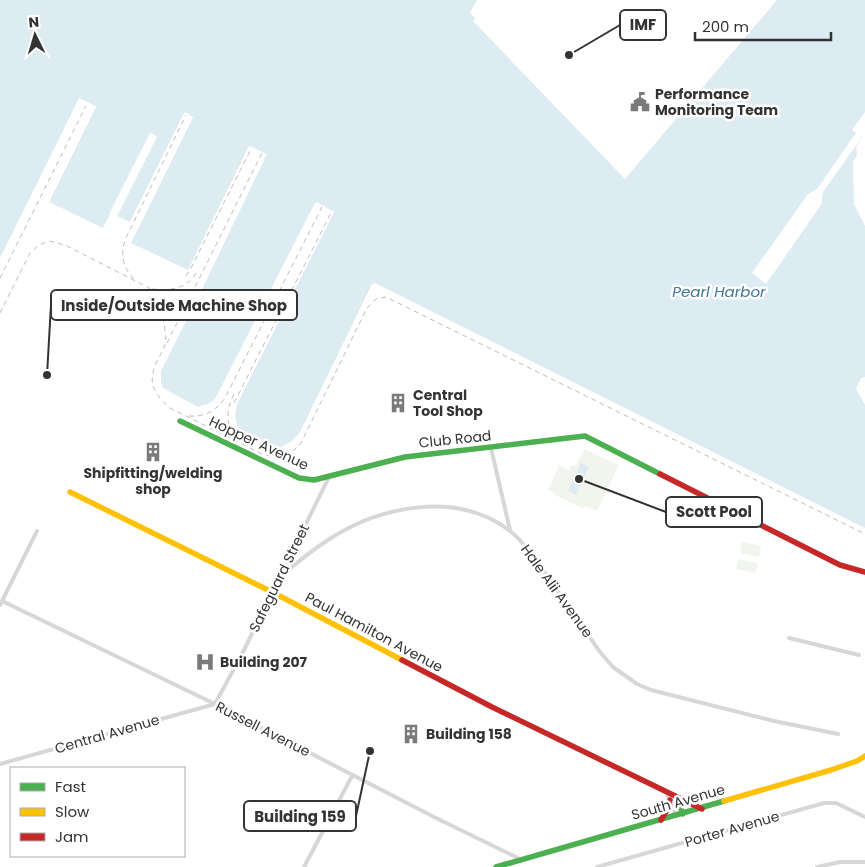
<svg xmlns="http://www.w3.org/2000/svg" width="865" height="867" font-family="Poppins,sans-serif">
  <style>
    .green { fill: #f1f5ed }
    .water { fill: #ddebf3 }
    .pier { fill: #fff }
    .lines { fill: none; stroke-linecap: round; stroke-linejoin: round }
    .street { stroke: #d7d7d7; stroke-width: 4 }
    .fast { stroke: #4caf50; stroke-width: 5.5 }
    .slow { stroke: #ffc107; stroke-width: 5.5 }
    .jam { stroke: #c62828; stroke-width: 5.5 }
    .rail { stroke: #bebebe; stroke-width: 1; stroke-dasharray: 5 4; stroke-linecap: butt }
    .labels { text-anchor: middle; stroke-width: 5; stroke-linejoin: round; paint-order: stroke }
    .poi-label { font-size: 14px; font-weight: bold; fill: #333; stroke: #fff; text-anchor: start }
    .street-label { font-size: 14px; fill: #333; stroke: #fff }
    .water-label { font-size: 15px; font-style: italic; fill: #3f7597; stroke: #fff }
    .leader { fill: none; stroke: #333; stroke-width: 2 }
    .callout-dot { fill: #333; stroke: #fff; stroke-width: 2 }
    .callout { fill: #fff; stroke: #333; stroke-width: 2 }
    .callout-label { font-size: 15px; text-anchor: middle; font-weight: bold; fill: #333 }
  </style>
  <rect width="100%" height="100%" fill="#fff"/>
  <path class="green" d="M 584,449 L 619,465 L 597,511 L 586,506 L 582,508 L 555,495 L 555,493 L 548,490 L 559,465 L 569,470 L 572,465 L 576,466 Z
    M 742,542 L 761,546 L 759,557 L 740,553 Z
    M 738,559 L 758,563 L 755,573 L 736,569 Z"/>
  <path class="water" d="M 0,0 L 477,0 L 470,13 L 475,18 L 473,21 L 625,179 L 777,0 L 865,0 L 865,112 L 852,130 L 862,137 L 856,147 L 857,155 L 853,162 L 854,204 L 865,226 L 865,377 L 861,378 L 856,389 L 865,405 L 865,528 L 375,283 L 372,284 L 300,432 L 292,441 L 279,448 L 238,428 L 235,416 L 237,404 L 334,212 L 315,203 L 215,399 L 210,403 L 198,407 L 163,388 L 161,383 L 161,371 L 207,279 L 267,154 L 249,146 L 188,270 L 131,243 L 193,117 L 184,113 L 130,222 L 117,216 L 157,137 L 150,133 L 103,228 L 49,202 L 96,107 L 79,99 L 0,258 Z
    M 581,463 L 589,467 L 576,495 L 568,491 Z"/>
  <path class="pier" d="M 79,98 L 96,106 L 49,202 L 47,201 L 93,108 L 80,102 L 34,195 L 32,194 Z
    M 185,112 L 193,117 L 139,227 L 137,225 L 190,118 L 186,116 L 133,223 L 130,222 Z
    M 150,133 L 157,136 L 117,216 L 115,214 L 153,137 L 151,136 L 112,213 L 110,212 Z
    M 856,133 L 862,137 L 823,192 L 821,205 L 766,284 L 752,273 L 808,194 L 817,189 Z
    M 317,202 L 334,212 L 237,404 L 235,403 L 331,212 L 317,205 L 220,396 L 218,394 L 315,203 Z"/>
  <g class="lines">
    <path class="street" d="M 491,448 L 510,530
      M 280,577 C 295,564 311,551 328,540 C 380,506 457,490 510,531 C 518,537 524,545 531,553 L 600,652 L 613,667 L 637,684 L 651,690 L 774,721 L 838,734
      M 2,601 L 215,704 L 436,818 L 522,860
      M 0,605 L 37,531
      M 789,638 L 859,655
      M 215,704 L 243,652 L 329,477
      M 0,764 L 215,704
      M 666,792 L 676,816
      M 304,867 L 352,776
      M 597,867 L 824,803 L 836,803 L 865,817
      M 817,867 L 840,862 L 865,862"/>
    <path class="fast" d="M 180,421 L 299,478 L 314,480 L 405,457 L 585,436 L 660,474
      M 676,797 L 683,814
      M 496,867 L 724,801"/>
    <path class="slow" d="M 70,492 L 272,592 L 402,660
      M 724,801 L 831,770 L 857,761 L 865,756"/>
    <path class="jam" d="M 660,474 L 840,565 L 865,572
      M 402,660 L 492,707 L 702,809
      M 661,820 L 667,810 L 670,800"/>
    <path class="rail" d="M 186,276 L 190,270 L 251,149
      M 0,278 L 86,106
      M 134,279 C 123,268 120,255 125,240 L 186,115
      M 152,289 C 171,291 188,289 197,271
      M 0,313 L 30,253 L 39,245 L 49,241 L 65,245 L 149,288 C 163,298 164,323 166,340 C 165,347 162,352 158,359 C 147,380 152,393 170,408 L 262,454 C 276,458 292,455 301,443 L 367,308 L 376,299 L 386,297 L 865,534
      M 167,343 L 262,153
      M 234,394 C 226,410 225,426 237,440
      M 234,403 L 332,211
      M 189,416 C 205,417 216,411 225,398 L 322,207"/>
  </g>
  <defs>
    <symbol id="civic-bare" viewBox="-9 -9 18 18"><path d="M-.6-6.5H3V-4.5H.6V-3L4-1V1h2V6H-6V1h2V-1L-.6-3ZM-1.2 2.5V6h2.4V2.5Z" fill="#7a7a7a" stroke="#fff" stroke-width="2.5" paint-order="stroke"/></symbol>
    <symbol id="building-bare" viewBox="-9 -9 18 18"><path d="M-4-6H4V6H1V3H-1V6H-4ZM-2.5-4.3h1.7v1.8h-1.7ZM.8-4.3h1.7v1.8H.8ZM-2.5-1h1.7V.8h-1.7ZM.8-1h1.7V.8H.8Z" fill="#7a7a7a" stroke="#fff" stroke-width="2.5" paint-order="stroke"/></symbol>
    <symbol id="hospital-bare" viewBox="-9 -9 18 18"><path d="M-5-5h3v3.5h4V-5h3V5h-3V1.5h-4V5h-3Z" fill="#7a7a7a" stroke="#fff" stroke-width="2.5" paint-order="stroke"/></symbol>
  </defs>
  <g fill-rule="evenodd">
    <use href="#civic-bare" x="626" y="88" width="28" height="28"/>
    <use href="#building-bare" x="384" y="389" width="28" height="28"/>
    <use href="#building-bare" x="139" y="438" width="28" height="28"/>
    <use href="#hospital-bare" x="191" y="648" width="28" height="28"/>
    <use href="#building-bare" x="397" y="720" width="28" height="28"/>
  </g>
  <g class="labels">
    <g class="poi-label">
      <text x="655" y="99">Performance<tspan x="655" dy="16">Monitoring Team</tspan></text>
      <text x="413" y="400">Central<tspan x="413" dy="16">Tool Shop</tspan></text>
      <text x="153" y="478" text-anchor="middle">Shipfitting/welding<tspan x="153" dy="16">shop</tspan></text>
      <text x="220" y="667">Building 207</text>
      <text x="426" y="739">Building 158</text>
    </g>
    <g class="street-label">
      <text transform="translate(455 439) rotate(-6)" y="5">Club Road</text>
      <text transform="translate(259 443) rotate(25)" y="5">Hopper Avenue</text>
      <text transform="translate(279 578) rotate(-64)" y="5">Safeguard Street</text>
      <text transform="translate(557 591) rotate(54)" y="5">Hale Alii Avenue</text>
      <text transform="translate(374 632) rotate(28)" y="5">Paul Hamilton Avenue</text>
      <text transform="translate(263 729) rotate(27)" y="5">Russell Avenue</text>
      <text transform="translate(107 734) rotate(-16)" y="5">Central Avenue</text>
      <text transform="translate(678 802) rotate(-16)" y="5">South Avenue</text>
      <text transform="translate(732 829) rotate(-16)" y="5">Porter Avenue</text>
    </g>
    <g class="water-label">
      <text x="719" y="297">Pearl Harbor</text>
    </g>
  </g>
  <path class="leader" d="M569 55L620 25M47 375L51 305M579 479L666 512M370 751L356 816"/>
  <g class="callout-dot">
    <circle cx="569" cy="55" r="5"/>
    <circle cx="47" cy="375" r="5"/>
    <circle cx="579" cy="479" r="5"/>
    <circle cx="370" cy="751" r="5"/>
  </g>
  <g class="callout">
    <rect x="620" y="10" width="46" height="30" rx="5"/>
    <rect x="51" y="290" width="246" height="30" rx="5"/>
    <rect x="666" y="497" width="96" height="30" rx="5"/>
    <rect x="244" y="801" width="112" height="30" rx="5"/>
  </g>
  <g class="callout-label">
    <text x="643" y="30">IMF</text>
    <text x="174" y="311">Inside/Outside Machine Shop</text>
    <text x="714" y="517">Scott Pool</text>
    <text x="300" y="822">Building 159</text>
  </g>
  <rect x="10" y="767" width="175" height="90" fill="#ffffff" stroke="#adadad"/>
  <rect x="20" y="783" width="25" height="8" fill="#4caf50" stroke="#adadad"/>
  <text x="55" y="792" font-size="15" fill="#333333">Fast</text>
  <rect x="20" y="808" width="25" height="8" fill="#ffc107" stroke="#adadad"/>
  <text x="55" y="817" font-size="15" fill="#333333">Slow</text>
  <rect x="20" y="833" width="25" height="8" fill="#c62828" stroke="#adadad"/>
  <text x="55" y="842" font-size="15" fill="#333333">Jam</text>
  <g transform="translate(35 35) rotate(355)" stroke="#ffffff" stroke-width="4" paint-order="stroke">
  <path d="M0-4L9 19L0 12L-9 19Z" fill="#333333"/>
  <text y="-8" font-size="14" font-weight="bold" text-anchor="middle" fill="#333333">N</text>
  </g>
  <path d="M695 32v8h136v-8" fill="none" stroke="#333333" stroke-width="2.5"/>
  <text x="702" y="32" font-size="15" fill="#333333" stroke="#ffffff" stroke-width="4" paint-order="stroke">200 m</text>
</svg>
